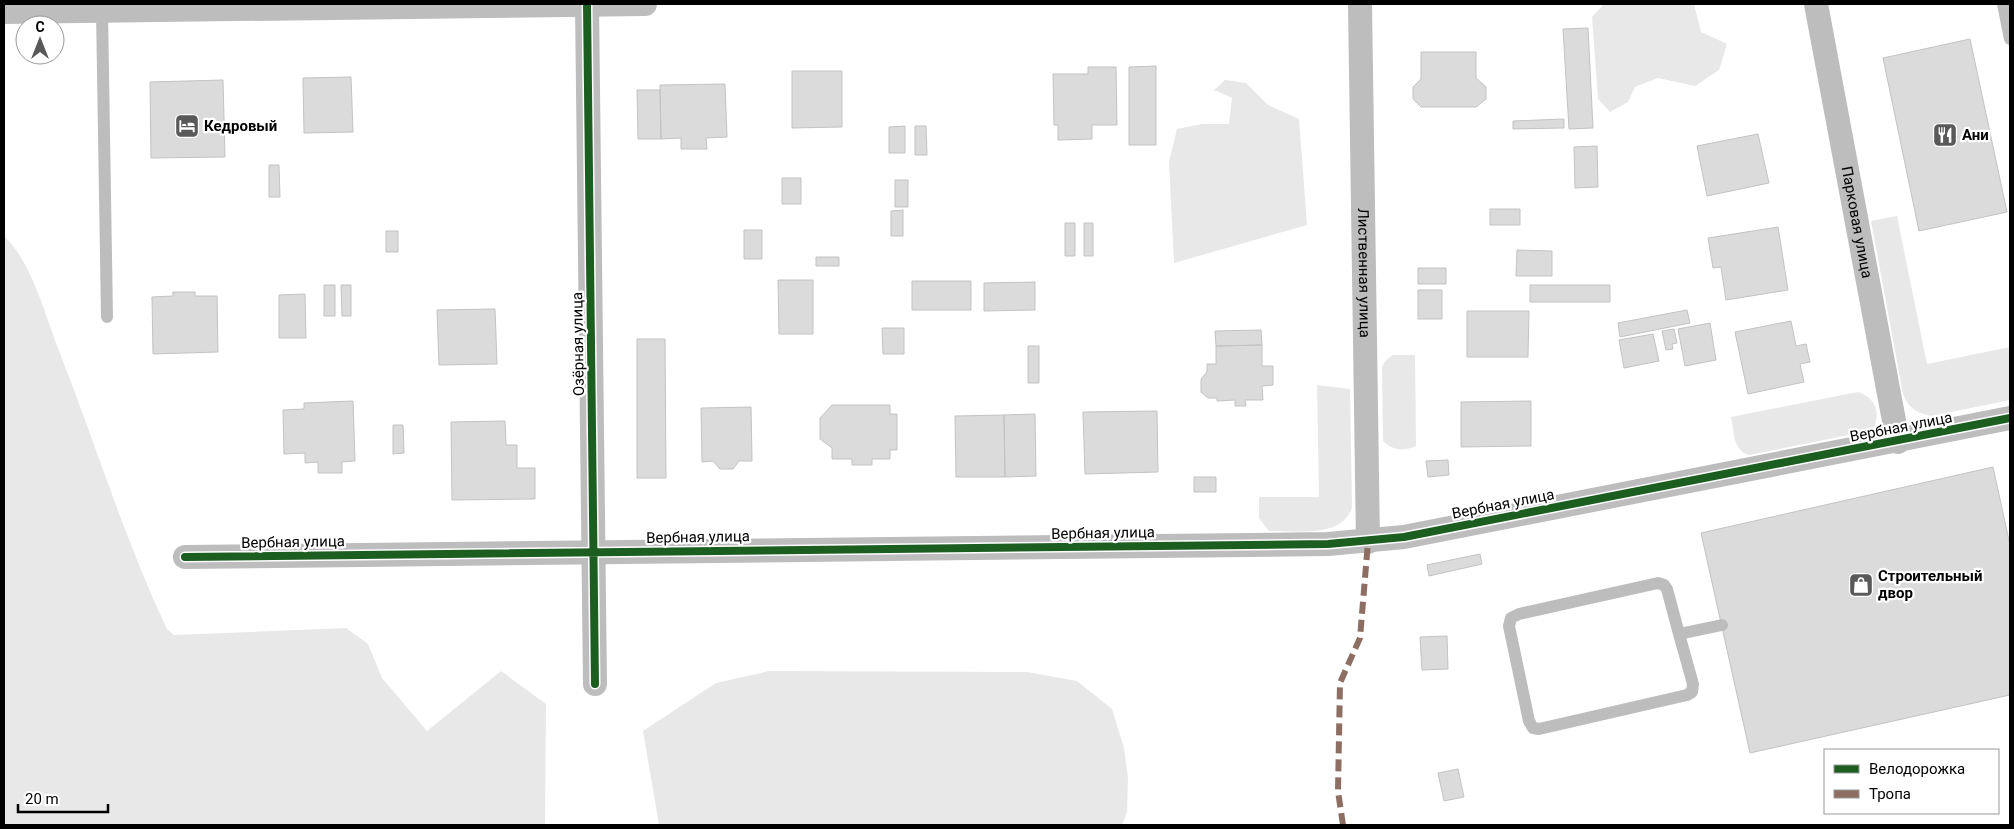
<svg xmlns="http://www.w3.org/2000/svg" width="2014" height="829" font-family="Roboto,sans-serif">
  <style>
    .green { fill: #e8e8e8 }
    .building { fill: #dbdbdb; stroke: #c3c3c3 }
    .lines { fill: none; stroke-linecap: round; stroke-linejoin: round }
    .lane { stroke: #bdbdbd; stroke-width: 12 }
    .street { stroke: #bdbdbd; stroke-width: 24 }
    .quiet { stroke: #8d6e63; stroke-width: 6; stroke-dasharray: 12 6; stroke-linecap: butt }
    .cycleway-casing { stroke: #fff; stroke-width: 11 }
    .cycleway { stroke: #1b5e20; stroke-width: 8 }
    .labels { text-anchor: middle; stroke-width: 4.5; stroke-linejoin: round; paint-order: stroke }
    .poi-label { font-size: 15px; font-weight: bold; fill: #000; stroke: #fff; text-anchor: start }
    .street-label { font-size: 15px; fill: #000; stroke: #fff }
  </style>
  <rect width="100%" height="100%" fill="#fff"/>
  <path class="green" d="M 1604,4 L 1694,4 L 1701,32 L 1727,44 L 1719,70 L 1695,86 L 1658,78 L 1635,87 L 1628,102 L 1610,112 L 1598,99 L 1592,17 Z
    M 1225,80 L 1246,83 L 1268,105 L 1299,119 L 1307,225 L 1174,263 L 1169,162 L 1177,129 L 1202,124 L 1229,124 L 1232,98 L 1214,90 Z
    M 1897,216 L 1927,364 L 2010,347 L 2010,400 L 1932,416 C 1917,414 1908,407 1903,394 L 1871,221 Z
    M 4,236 C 31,261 45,314 58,348 C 95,442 124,538 167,629 L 174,635 L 346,628 L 368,644 L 382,678 L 427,731 L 501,671 L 546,704 L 545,825 L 4,825 Z
    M 1393,355 L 1415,355 L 1416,446 C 1404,451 1393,451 1383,441 L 1382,367 L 1385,361 Z
    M 1317,385 L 1350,389 L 1352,507 C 1343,539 1295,530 1269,531 L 1259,518 L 1259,497 L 1319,497 Z
    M 1858,392 C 1876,398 1881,413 1873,430 L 1749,455 C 1733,451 1734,431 1731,417 Z
    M 769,671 L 1027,672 L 1077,681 L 1112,709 L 1124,748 L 1128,778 L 1127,812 L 1122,825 L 659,825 L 643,731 L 716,683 Z"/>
  <path class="building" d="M 1588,28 L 1593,128 L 1569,129 L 1563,29 Z
    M 1970,39 L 2007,212 L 1919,231 L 1883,58 Z
    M 1421,52 L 1476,52 L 1476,78 L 1486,87 L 1486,99 L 1476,107 L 1421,107 L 1413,99 L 1413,87 L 1421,79 Z
    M 1156,66 L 1156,145 L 1129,145 L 1129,67 Z
    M 1088,67 L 1116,67 L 1117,125 L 1092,125 L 1092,139 L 1058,140 L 1058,125 L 1054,125 L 1053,74 L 1088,74 Z
    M 792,71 L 842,71 L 842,127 L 792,128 Z
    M 351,77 L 353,132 L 304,133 L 303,78 Z
    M 223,80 L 225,157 L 151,158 L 150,82 Z
    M 725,84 L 727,137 L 706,138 L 707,149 L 681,149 L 681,138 L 661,139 L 660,85 Z
    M 637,90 L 660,90 L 661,139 L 638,139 Z
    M 1564,119 L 1564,128 L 1513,129 L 1513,121 Z
    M 905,126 L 905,153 L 889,153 L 889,127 Z
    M 915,126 L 926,126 L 927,155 L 915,155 Z
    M 1758,134 L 1769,183 L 1707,196 L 1697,146 Z
    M 1597,146 L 1598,187 L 1575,188 L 1574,147 Z
    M 269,165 L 279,165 L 280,197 L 269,197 Z
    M 782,178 L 801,178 L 801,204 L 782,204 Z
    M 895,180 L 908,180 L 908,207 L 895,207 Z
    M 1490,209 L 1520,209 L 1520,225 L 1490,225 Z
    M 903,210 L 903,236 L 891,236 L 891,211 Z
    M 1065,223 L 1075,223 L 1075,256 L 1065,256 Z
    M 1084,223 L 1093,223 L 1093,256 L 1084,256 Z
    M 1778,227 L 1788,290 L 1726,300 L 1721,267 L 1713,268 L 1708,238 Z
    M 744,230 L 762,230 L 762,259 L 744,259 Z
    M 386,231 L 398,231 L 398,252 L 386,252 Z
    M 1517,250 L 1552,251 L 1552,276 L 1516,276 Z
    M 816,257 L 839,257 L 839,266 L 816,266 Z
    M 1418,268 L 1446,268 L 1446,284 L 1418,284 Z
    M 778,280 L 813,280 L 813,334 L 779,334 Z
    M 912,281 L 971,281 L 971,310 L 912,310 Z
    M 1035,282 L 1035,310 L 984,311 L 984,283 Z
    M 324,285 L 335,285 L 335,316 L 324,316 Z
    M 341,285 L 351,285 L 351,316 L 342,316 Z
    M 1530,285 L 1610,285 L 1610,302 L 1530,302 Z
    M 1418,290 L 1442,290 L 1442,319 L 1418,319 Z
    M 173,292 L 195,292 L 195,296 L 217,296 L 218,352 L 153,354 L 152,297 L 173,296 Z
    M 305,294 L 306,338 L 279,338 L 279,295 Z
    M 495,309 L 497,364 L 439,365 L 437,310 Z
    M 1687,310 L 1690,323 L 1620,337 L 1618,323 Z
    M 1467,311 L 1529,311 L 1528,357 L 1467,357 Z
    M 1791,321 L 1796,346 L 1806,344 L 1810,362 L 1800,364 L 1804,382 L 1748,394 L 1735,332 Z
    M 1710,323 L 1716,360 L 1685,366 L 1678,329 Z
    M 882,328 L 904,328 L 904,354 L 883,354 Z
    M 1674,329 L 1677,343 L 1672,344 L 1673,349 L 1666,350 L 1662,331 Z
    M 1261,330 L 1262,345 L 1216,346 L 1215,331 Z
    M 1653,334 L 1659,361 L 1624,368 L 1619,340 Z
    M 637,339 L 665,339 L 666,478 L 637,478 Z
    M 1262,345 L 1262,366 L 1273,366 L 1273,385 L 1262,386 L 1263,400 L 1245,400 L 1246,406 L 1235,406 L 1235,400 L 1217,401 L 1217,398 L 1208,398 L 1201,392 L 1201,379 L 1207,372 L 1207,364 L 1216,364 L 1216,346 Z
    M 1028,346 L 1039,346 L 1039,383 L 1028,383 Z
    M 353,401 L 355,461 L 342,462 L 342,473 L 318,473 L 318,462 L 305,463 L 305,453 L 284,454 L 283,410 L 304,409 L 304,403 Z
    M 1531,401 L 1531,446 L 1461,447 L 1461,402 Z
    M 832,405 L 890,405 L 890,414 L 897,414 L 897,450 L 890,450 L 890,459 L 872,459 L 872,465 L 852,465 L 852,459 L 832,459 L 832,448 L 820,439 L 820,418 Z
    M 751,407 L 752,461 L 739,461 L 733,469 L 720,469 L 713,461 L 702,462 L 701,408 Z
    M 1157,411 L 1158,472 L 1085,474 L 1083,412 Z
    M 1035,414 L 1036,476 L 1005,477 L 1004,415 Z
    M 1004,415 L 1005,477 L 956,477 L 955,416 Z
    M 505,421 L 506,445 L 517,445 L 517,468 L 535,468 L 535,499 L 452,500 L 451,422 Z
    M 393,425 L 403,425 L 404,453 L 393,454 Z
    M 1448,460 L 1449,475 L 1428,477 L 1426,461 Z
    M 1993,467 L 2010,545 L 2010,695 L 1750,753 L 1701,533 Z
    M 1194,477 L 1216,477 L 1216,492 L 1194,492 Z
    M 1480,554 L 1482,564 L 1429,576 L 1427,565 Z
    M 1447,636 L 1448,669 L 1422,670 L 1420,637 Z
    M 1458,769 L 1464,797 L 1444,801 L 1438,773 Z"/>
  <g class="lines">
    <path class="lane" d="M 2003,4 L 2010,39
      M 102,11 L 107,317
      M 1679,634 L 1667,589 L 1664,585 L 1658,583 L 1519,614 L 1511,618 L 1509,626 L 1529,721 L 1533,728 L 1539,729 L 1687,695 L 1692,692 L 1693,684 L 1679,634 L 1722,625"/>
    <g class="street">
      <path d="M 587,4 L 595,684"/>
      <path id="s1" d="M 1360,4 L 1368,542"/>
      <path id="s2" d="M 1816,4 L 1898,442"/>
      <path d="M 4,12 L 645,4"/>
      <path d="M 185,557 L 1328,544 L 1404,537 L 2010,418"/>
    </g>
    <path class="quiet" d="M 1343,825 L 1338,791 L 1340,683 L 1360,638 L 1368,542"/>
    <defs>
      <path id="cycleway" d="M 587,4 L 595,684
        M 185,557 L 1328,544 L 1404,537 L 2010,418"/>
    </defs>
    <use href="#cycleway" class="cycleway-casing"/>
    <use href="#cycleway" class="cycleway"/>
  </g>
  <defs>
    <symbol id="hotel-square" viewBox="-11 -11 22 22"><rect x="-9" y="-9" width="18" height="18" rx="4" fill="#595959" stroke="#fff"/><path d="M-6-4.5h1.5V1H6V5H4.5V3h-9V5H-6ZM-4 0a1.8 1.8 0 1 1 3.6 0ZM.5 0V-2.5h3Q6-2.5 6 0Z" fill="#fff"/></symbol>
    <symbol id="restaurant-square" viewBox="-11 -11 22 22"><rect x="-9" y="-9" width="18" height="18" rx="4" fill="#595959" stroke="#fff"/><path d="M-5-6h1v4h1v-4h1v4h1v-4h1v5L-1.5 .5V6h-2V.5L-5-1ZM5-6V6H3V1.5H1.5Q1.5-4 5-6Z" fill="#fff"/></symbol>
    <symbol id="shop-square" viewBox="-11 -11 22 22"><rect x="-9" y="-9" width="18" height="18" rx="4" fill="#595959" stroke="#fff"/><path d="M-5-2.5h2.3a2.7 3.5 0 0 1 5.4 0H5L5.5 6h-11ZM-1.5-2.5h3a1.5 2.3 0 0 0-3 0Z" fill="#fff"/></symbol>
  </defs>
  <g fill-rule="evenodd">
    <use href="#hotel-square" x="173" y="112" width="28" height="28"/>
    <use href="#restaurant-square" x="1931" y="121" width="28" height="28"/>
    <use href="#shop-square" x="1847" y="571" width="28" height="28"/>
  </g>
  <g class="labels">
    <g class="poi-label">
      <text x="204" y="131">Кедровый</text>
      <text x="1962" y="140">Ани</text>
      <text x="1878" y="581">Строительный<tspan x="1878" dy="17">двор</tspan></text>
    </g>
    <g class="street-label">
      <text dy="5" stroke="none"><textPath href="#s2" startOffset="222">Парковая улица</textPath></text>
      <text dy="5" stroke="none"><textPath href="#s1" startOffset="269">Лиственная улица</textPath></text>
      <text transform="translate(578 344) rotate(-91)" y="5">Озёрная улица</text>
      <text transform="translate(1901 427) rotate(-11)" y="5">Вербная улица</text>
      <text transform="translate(1503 504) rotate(-11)" y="5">Вербная улица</text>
      <text transform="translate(1103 533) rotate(-1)" y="5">Вербная улица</text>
      <text transform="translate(698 537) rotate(-1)" y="5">Вербная улица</text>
      <text transform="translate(293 542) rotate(-1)" y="5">Вербная улица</text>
    </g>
  </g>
  <rect width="2014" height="829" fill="none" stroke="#000000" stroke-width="10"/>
  <rect x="1824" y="749" width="175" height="65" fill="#ffffff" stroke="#999999"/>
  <rect x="1834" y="765" width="25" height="8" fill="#1b5e20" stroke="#999999"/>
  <text x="1869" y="774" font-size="15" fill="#000000">Велодорожка</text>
  <rect x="1834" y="790" width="25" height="8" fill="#8d6e63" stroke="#999999"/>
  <text x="1869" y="799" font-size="15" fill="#000000">Тропа</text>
  <g transform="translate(40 40)"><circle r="24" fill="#ffffff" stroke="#999999"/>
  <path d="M0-4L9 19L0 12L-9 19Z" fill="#595959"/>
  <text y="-8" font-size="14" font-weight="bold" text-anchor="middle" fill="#000000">С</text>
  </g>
  <path d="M18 804v8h90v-8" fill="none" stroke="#000000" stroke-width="2.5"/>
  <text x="25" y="804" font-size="15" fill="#000000" stroke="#ffffff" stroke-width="4" paint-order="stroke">20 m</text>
</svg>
